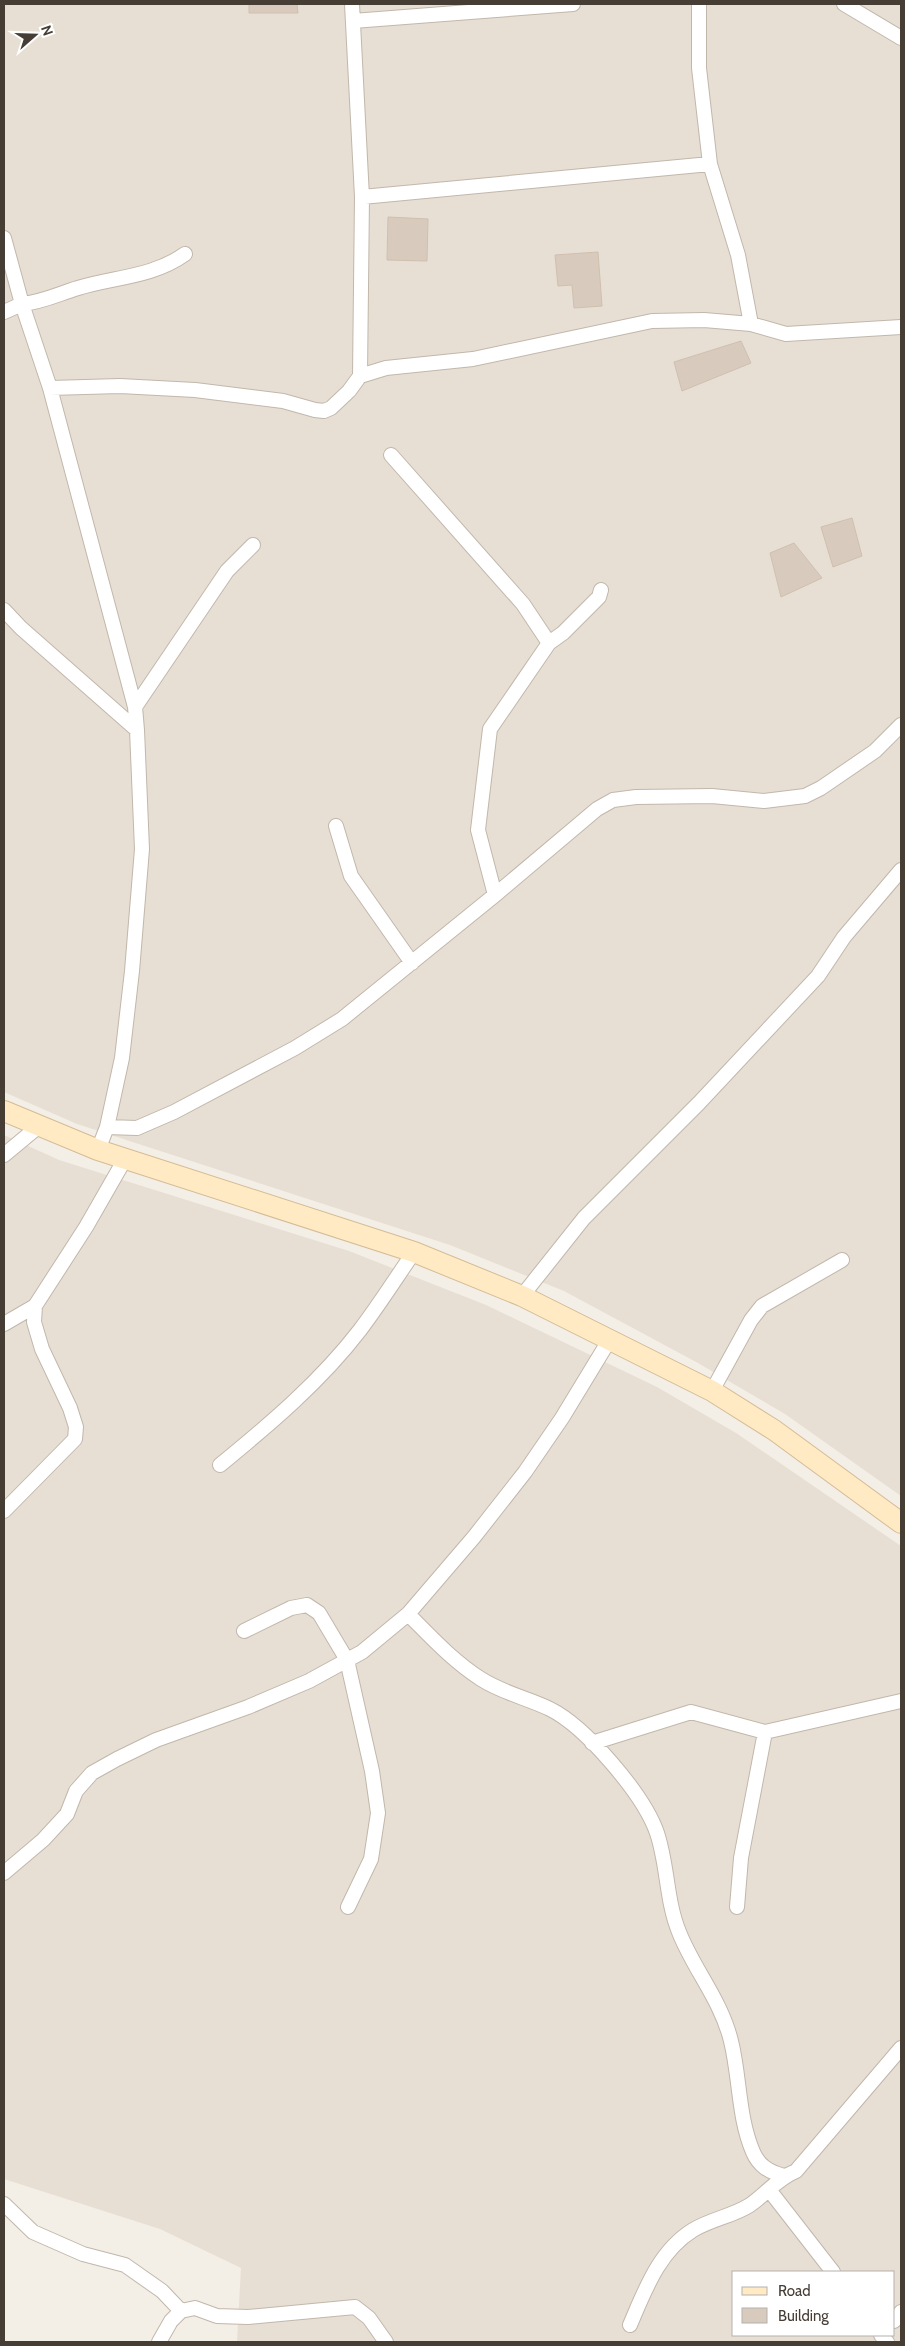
<svg xmlns="http://www.w3.org/2000/svg" width="905" height="2346" font-family="Cabin,sans-serif">
  <style>
    .residential { fill: #e7dfd4; fill-rule: evenodd }
    .building { fill: #d8cbbe; stroke: #d0bfae }
    .lines { fill: none; stroke-linecap: round; stroke-linejoin: round }
    .minor-casing { stroke: #c2b7ab; stroke-width: 16 }
    .secondary-casing { stroke: #d4bc95; stroke-width: 22 }
    .minor { stroke: #fff; stroke-width: 14 }
    .secondary { stroke: #ffeac4; stroke-width: 20 }
  </style>
  <rect width="100%" height="100%" fill="#f3eee6"/>
  <path class="residential" d="M 4,4 L 901,4 L 901,1496 L 785,1414 L 698,1363 L 564,1291 L 450,1245 L 77,1124 L 4,1092 Z
    M 4,1135 L 59,1160 L 349,1251 L 486,1305 L 657,1387 L 736,1433 L 901,1546 L 901,2342 L 237,2342 L 241,2268 L 160,2229 L 4,2179 ZM 734,2272 L 894,2272 L 894,2335 L 734,2335 Z"/>
  <path class="building" d="M 249,4 L 297,4 L 298,13 L 249,13 Z
    M 388,217 L 428,219 L 427,261 L 387,260 Z
    M 598,252 L 602,306 L 574,308 L 572,285 L 558,286 L 555,255 Z
    M 741,341 L 751,363 L 682,391 L 674,362 Z
    M 852,518 L 862,556 L 833,567 L 821,527 Z
    M 794,543 L 822,578 L 781,597 L 770,553 Z"/>
  <g class="lines">
    <defs>
      <path id="minor" d="M 352,4 L 362,197 L 360,376
        M 699,4 L 699,68 L 710,164 L 738,255 L 751,324
        M 844,4 L 901,38
        M 353,21 L 573,4
        M 362,197 L 710,164
        M 4,238 L 22,304 C 43,302 58,294 78,288 C 114,277 153,277 185,254
        M 4,312 L 22,304 L 50,388 L 135,707 L 137,730 L 142,849 L 132,971 L 122,1058 L 107,1127 L 98,1150
        M 50,388 L 120,386 L 195,390 L 283,401 L 315,410 L 324,411 L 331,408 L 349,391 L 360,376 L 386,368 L 473,359 L 652,321 L 704,320 L 751,324 L 786,334 L 901,327
        M 391,455 L 523,604 L 549,643
        M 4,610 L 21,628 L 137,730
        M 135,707 L 227,571 L 253,545
        M 336,826 L 351,876 L 412,963
        M 495,895 L 478,830 L 490,729 L 549,643 L 563,633 L 599,597 L 601,590
        M 107,1127 L 137,1128 L 174,1112 L 295,1048 L 342,1019 L 495,895 L 597,809 L 613,800 L 636,797 L 712,796 L 764,801 L 805,796 L 821,788 L 875,751 L 901,725
        M 4,1155 L 39,1126
        M 522,1296 L 584,1218 L 699,1103 L 818,976 L 844,937 L 901,870
        M 4,1324 L 35,1306
        M 712,1391 L 751,1320 L 762,1306 L 842,1260
        M 220,1465 C 270,1424 320,1382 360,1330 C 379,1305 396,1278 414,1252
        M 4,1511 L 75,1439 L 76,1427 L 70,1408 L 42,1349 L 34,1322 L 35,1306 L 86,1227 L 125,1159
        M 408,1614 C 431,1637 453,1661 481,1679 C 503,1693 527,1698 550,1709 C 586,1727 644,1795 657,1833 C 668,1866 666,1900 679,1932 C 694,1970 721,2000 731,2041 C 740,2077 738,2117 753,2152 C 759,2166 769,2172 784,2176
        M 244,1631 L 291,1608 L 307,1605 L 319,1613 L 347,1660 L 372,1771 L 378,1813 L 371,1859 L 348,1907
        M 765,1732 L 901,1701
        M 592,1743 L 691,1712 L 765,1732 L 741,1858 L 737,1907
        M 4,1873 L 43,1840 L 67,1814 L 76,1791 L 92,1773 L 117,1759 L 156,1740 L 248,1707 L 309,1681 L 362,1652 L 408,1614 L 474,1537 L 525,1472 L 562,1418 L 610,1339
        M 770,2191 L 833,2272
        M 4,2204 L 33,2232 L 83,2254 L 125,2265 L 162,2291 L 181,2311
        M 894,2321 L 901,2312
        M 630,2325 C 645,2290 659,2251 693,2230 C 711,2219 733,2216 750,2205 C 766,2194 778,2178 796,2171 L 901,2048
        M 881,2335 L 887,2342
        M 159,2342 L 171,2321 L 181,2311 L 195,2308 L 217,2316 L 248,2317 L 355,2307 L 369,2318 L 386,2342"/>
      <path id="secondary" d="M 4,1111 L 98,1150 L 414,1252 L 522,1296 L 712,1391 L 774,1430 L 901,1523"/>
    </defs>
    <use href="#minor" class="minor-casing"/>
    <use href="#secondary" class="secondary-casing"/>
    <use href="#minor" class="minor"/>
    <use href="#secondary" class="secondary"/>
  </g>
  <rect width="905" height="2346" fill="none" stroke="#463d35" stroke-width="10"/>
  <rect x="732" y="2271" width="162" height="65" fill="#ffffff" stroke="#b5b1ae"/>
  <rect x="742" y="2287" width="25" height="8" fill="#ffeac4" stroke="#b5b1ae"/>
  <text x="778" y="2296" font-size="15" fill="#463d35">Road</text>
  <rect x="742" y="2308" width="25" height="15" fill="#d8cbbe" stroke="#b5b1ae"/>
  <text x="778" y="2321" font-size="15" fill="#463d35">Building</text>
  <g transform="translate(35 35) rotate(70)" stroke="#ffffff" stroke-width="4" paint-order="stroke">
  <path d="M0-4L9 19L0 12L-9 19Z" fill="#463d35"/>
  <text y="-8" font-size="14" font-weight="bold" text-anchor="middle" fill="#463d35">N</text>
  </g>
</svg>
